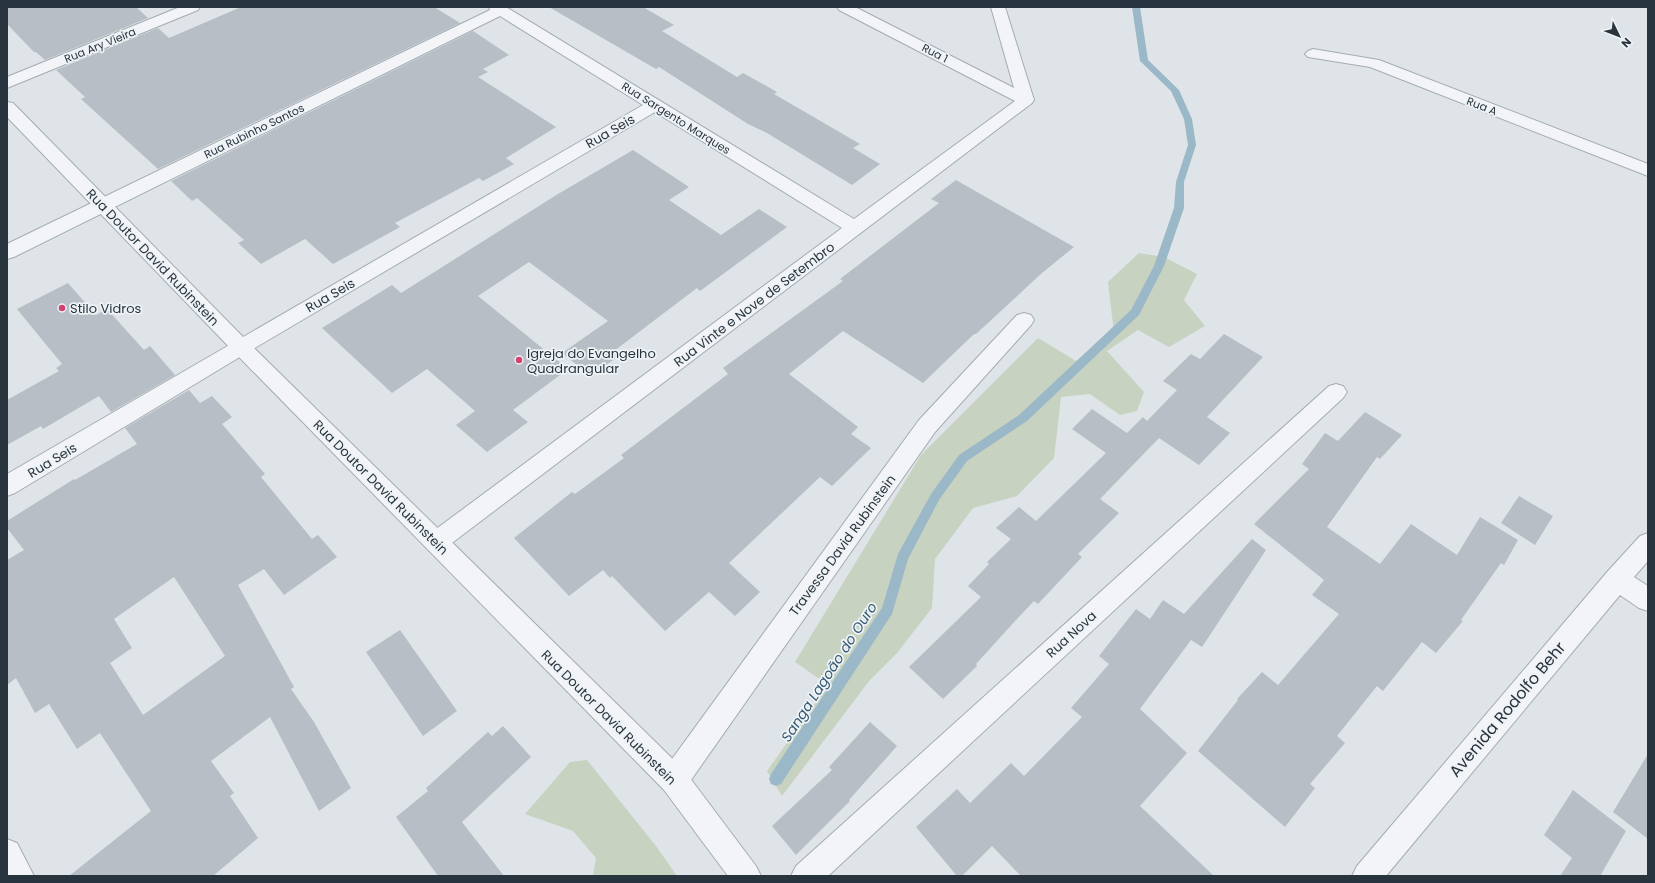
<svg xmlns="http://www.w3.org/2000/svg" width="1655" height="883" font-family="Poppins,sans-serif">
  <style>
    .green { fill: #c8d2c0 }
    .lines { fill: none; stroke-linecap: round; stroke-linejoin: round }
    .stream { fill: #9ab8c8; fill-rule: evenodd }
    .building { fill: #b7bec5; fill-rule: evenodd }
    .minor-casing { stroke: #a4acb2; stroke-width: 2 }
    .tertiary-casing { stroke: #a4acb2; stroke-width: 2 }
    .minor { fill: #f2f4f7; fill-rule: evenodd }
    .tertiary { fill: #f2f4f7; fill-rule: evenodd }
    .poi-dot { fill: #cd4570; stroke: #eff3f6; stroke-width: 1.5 }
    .labels { text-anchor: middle; stroke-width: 3.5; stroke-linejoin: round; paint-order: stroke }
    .far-street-label { font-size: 11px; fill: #28353f; stroke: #eff3f6 }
    .street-label { font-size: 13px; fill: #28353f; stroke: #eff3f6 }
    .poi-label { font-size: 13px; fill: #28353f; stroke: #eff3f6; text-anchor: start }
    .water-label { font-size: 14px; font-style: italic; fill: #335a73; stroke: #eff3f6 }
    .near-street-label { font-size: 16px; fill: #28353f; stroke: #eff3f6 }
  </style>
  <rect width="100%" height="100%" fill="#dfe4e8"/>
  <path class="green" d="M 1139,253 L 1164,257 L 1197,274 L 1184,300 L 1205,326 L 1169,347 L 1138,330 L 1107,351 L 1144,392 L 1137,411 L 1120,415 L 1090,394 L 1061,397 L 1054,458 L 1017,496 L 973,508 L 935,559 L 932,608 L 897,653 L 870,680 L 782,796 L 767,771 L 828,685 L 795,662 L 921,455 L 1038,338 L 1076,361 L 1114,333 L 1108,282 Z
    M 587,760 L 656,846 L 677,876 L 593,876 L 596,858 L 573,831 L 525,814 L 570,762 Z"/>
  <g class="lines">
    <path class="stream" d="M 1132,7 L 1140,7 L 1148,60 L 1179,90 L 1192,119 L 1196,145 L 1184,182 L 1184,208 L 1164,266 L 1139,315 L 1027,421 L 967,461 L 939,500 L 908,559 L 892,614 L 781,784 L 776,786 L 771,784 L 769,779 L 771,774 L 882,608 L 898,554 L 931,494 L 959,455 L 1019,415 L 1131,310 L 1154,266 L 1174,208 L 1176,182 L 1188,145 L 1184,119 L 1171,91 L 1140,61 Z"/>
  </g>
  <path class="building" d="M 7,7 L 136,7 L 148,18 L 45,60 L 36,52 L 34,52 L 7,24 Z
    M 241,7 L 434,7 L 460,23 L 158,169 L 81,99 L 85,97 L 56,70 L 158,28 L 169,38 Z
    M 549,7 L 643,7 L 674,25 L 662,31 L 737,77 L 743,73 L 777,92 L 774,94 L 860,144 L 853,148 L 880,164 L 852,185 L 767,133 L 748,124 L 659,67 L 656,69 Z
    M 473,31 L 509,55 L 483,69 L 488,72 L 478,77 L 556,127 L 506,158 L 514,164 L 483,181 L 479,178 L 395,223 L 400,227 L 333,264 L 305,239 L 261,264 L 238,243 L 244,240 L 197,198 L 192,201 L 171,181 Z
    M 633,150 L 689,187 L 669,200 L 721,235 L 759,209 L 787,227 L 700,291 L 697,288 L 614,351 L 620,355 L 591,376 L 562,353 L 608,321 L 529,262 L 478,296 L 568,369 L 513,410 L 528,422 L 487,452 L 456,425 L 475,411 L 427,369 L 392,393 L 322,328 L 392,285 L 401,293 L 558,194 Z
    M 956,180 L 1074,247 L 1042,273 L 976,334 L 974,334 L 923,383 L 843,331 L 789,374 L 858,427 L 851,434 L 871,448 L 832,486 L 820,477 L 729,563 L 760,592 L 735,616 L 709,592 L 665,631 L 612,576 L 610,578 L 603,570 L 569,596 L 514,538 L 572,492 L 575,494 L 624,458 L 621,455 L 728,374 L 723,368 L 843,281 L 840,279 L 939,203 L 931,199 Z
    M 68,283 L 96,315 L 107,309 L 144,350 L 150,346 L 175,375 L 111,412 L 99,396 L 43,429 L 41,426 L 7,445 L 7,400 L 59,371 L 56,368 L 62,364 L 17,309 Z
    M 1224,334 L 1263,357 L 1207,417 L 1230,433 L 1199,465 L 1159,438 L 1100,499 L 1119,513 L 1078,554 L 1082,557 L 1038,604 L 1034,601 L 1016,620 L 976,664 L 977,666 L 943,699 L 909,667 L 981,597 L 968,586 L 989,564 L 987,562 L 1011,539 L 996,528 L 1019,507 L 1036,521 L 1106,453 L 1072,429 L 1092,409 L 1127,433 L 1143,417 L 1147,421 L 1177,390 L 1163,381 L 1191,354 L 1200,359 Z
    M 189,390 L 200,403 L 212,396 L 232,417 L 222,424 L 265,474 L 261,477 L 312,539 L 318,535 L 337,557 L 284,595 L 264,569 L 238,585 L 294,687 L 291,689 L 314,722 L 351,788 L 319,811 L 270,717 L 211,761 L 234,793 L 230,796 L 258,838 L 213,876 L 69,876 L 151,811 L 100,733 L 77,749 L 49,704 L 35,713 L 16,678 L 7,685 L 7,560 L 24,550 L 7,528 L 7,521 L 74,479 L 75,480 L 137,444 L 125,428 ZM 174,577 L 225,656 L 143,715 L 110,663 L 132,648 L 114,619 Z
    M 1365,412 L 1402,435 L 1380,459 L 1377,457 L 1327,527 L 1380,564 L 1411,524 L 1457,555 L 1480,517 L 1518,540 L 1504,565 L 1501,563 L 1461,620 L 1463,621 L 1436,653 L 1422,642 L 1383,691 L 1377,686 L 1337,736 L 1345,743 L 1310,784 L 1315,788 L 1285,827 L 1198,751 L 1238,700 L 1237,699 L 1262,672 L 1278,685 L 1339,614 L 1312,595 L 1324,580 L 1254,524 L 1309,469 L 1302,464 L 1325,433 L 1338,441 Z
    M 1519,496 L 1553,516 L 1535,545 L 1501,523 Z
    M 1252,539 L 1266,550 L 1202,647 L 1191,640 L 1140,709 L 1187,753 L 1140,806 L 1214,876 L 1021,876 L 992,846 L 962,876 L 957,876 L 916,827 L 957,789 L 970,803 L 1011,763 L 1024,776 L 1082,717 L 1071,708 L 1109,664 L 1099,656 L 1136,609 L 1150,619 L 1163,600 L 1184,614 Z
    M 400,630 L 457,711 L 423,736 L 366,652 Z
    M 870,722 L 897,746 L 849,800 L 850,801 L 796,855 L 772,826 L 832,770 L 829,767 Z
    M 503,726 L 531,757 L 462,822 L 504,876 L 438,876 L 396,817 L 428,791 L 426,788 L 488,732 L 492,736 Z
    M 1648,754 L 1648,839 L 1613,812 Z
    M 1573,790 L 1626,831 L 1600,876 L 1560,876 L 1572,858 L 1544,835 Z"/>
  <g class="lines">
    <defs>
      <path id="minor" d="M 180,7 L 200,7 L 198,10 L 7,88 L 7,77 Z
        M 489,7 L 506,7 L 854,219 L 1015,101 L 839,10 L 837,7 L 855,7 L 1014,88 L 991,7 L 1005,7 L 1034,100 L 1032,103 L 444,549 L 436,552 L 428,549 L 424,542 L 428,535 L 842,228 L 655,112 L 248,352 L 15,493 L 7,496 L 7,474 L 643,105 L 500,16 L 14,257 L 7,259 L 7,244 L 490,10 Z
        M 1313,49 L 1379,60 L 1648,164 L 1648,176 L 1370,67 L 1308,57 L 1305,54 L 1308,51 Z
        M 1024,313 L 1031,315 L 1034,320 L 1031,325 L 935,432 L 684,790 L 674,794 L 664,790 L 660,780 L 664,770 L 919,420 L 1017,315 Z
        M 1336,384 L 1343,386 L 1347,392 L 1343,398 L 828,876 L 791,876 L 796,866 L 1329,386 Z
        M 1648,533 L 1648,561 L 1634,577 L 1648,586 L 1648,611 L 1639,608 L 1620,595 L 1386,876 L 1352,876 L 1357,866 L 1608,571 L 1640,536 Z
        M 7,839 L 17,843 L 34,876 L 7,876 Z"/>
      <path id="tertiary" d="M 7,102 L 13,103 L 248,342 L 684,770 L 756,866 L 761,876 L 728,876 L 664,790 L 234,352 L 7,117 Z"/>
    </defs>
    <use href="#minor" class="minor-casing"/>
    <use href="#tertiary" class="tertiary-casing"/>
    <use href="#minor" class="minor"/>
    <use href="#tertiary" class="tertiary"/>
  </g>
  <g class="poi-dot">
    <circle cx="62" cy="308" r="4"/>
    <circle cx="519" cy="360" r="4"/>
  </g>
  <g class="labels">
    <g class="far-street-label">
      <text transform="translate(100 45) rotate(-22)" y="4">Rua Ary Vieira</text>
      <text transform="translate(935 53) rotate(27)" y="4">Rua 1</text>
      <text transform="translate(1482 106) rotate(21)" y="4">Rua A</text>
      <text transform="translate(676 118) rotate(32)" y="4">Rua Sargento Marques</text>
      <text transform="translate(254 131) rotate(-26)" y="4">Rua Rubinho Santos</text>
    </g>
    <g class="street-label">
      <text transform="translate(610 131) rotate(-30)" y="5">Rua Seis</text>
      <text transform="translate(153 257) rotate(46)" y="5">Rua Doutor David Rubinstein</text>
      <text transform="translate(330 295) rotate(-30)" y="5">Rua Seis</text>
      <text transform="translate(754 304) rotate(-37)" y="5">Rua Vinte e Nove de Setembro</text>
      <text transform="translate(52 460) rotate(-31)" y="5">Rua Seis</text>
      <text transform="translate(381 487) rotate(45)" y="5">Rua Doutor David Rubinstein</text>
      <text transform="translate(842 545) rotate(-54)" y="5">Travessa David Rubinstein</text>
      <text transform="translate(1071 634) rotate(-42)" y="5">Rua Nova</text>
      <text transform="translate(609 717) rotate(45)" y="5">Rua Doutor David Rubinstein</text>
    </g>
    <g class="poi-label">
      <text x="70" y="313">Stilo Vidros</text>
      <text x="527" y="358">Igreja do Evangelho<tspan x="527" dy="15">Quadrangular</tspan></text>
    </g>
    <g class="water-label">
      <text transform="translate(829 672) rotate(-57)" y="5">Sanga Lagoão do Ouro</text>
    </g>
    <g class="near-street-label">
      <text transform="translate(1507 709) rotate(-50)" y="6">Avenida Rodolfo Behr</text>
    </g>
  </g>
  <rect width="1655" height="883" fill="none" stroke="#28353f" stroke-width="16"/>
  <g transform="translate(1619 36) rotate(133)" stroke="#eff3f6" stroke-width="3" paint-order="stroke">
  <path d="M0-3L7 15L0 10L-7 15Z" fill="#28353f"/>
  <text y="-6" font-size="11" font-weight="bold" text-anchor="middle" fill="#28353f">N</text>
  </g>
</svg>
